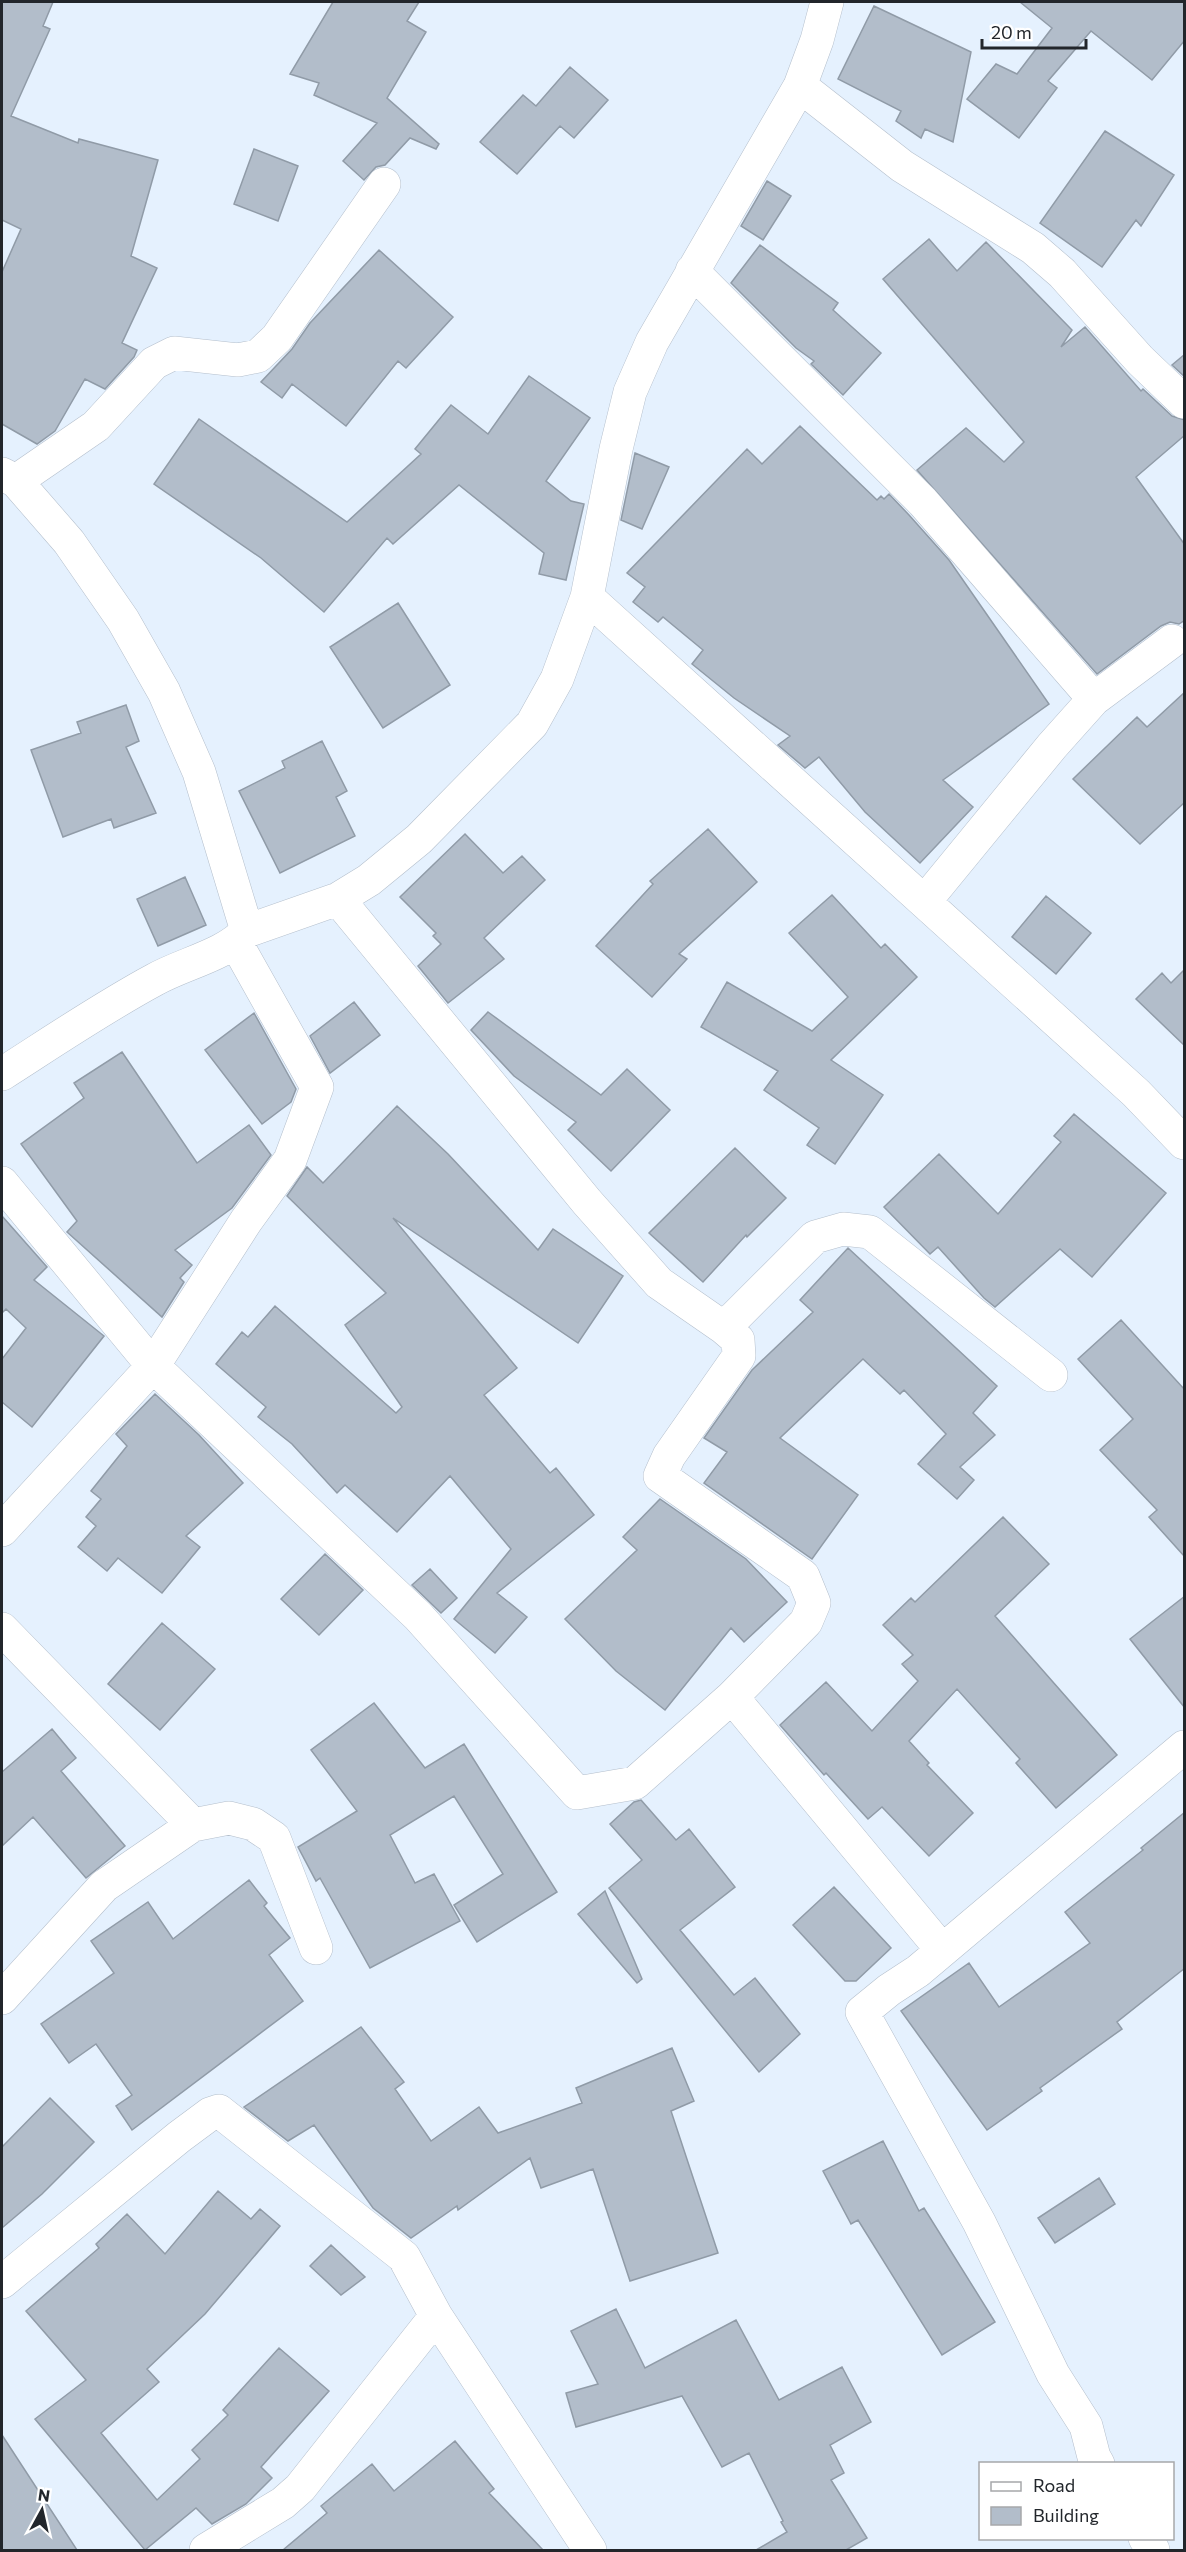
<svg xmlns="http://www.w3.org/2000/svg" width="1186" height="2552" font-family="Commissioner,sans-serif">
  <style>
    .building { fill: #b2bdca; stroke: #909ba7; stroke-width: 1.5 }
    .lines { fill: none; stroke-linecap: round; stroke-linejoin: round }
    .minor-casing { stroke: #b4bfcc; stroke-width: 34 }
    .minor { stroke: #fff; stroke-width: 33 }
  </style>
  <rect width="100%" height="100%" fill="#e5f1fe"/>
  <path class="building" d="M 2,2 L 53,2 L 43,26 L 50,29 L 11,116 L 78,143 L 79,139 L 158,160 L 131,256 L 157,268 L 122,343 L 137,350 L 134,357 L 105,389 L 85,379 L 55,431 L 37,444 L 2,424 L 2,272 L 21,229 L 2,220 Z
    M 333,2 L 419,2 L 407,21 L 426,32 L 387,98 L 439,144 L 436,149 L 410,138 L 385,165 L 376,167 L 364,180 L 343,161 L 377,123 L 314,95 L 319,83 L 290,74 Z
    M 1020,2 L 1185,2 L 1185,40 L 1152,80 L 1091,31 L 1048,81 L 1057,88 L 1019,138 L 967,99 L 996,64 L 1017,74 L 1052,28 Z
    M 874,6 L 971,52 L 953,142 L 925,129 L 921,138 L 896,121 L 901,111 L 838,79 Z
    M 570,67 L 608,100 L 574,138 L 560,126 L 517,174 L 480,142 L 523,95 L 536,106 Z
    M 1105,131 L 1174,175 L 1141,226 L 1136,220 L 1102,267 L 1040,223 Z
    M 254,149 L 298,166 L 278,221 L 234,204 Z
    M 767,181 L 791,196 L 763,240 L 741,226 Z
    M 929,239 L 957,271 L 986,242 L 1072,330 L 1061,347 L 1085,327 L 1141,391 L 1143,389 L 1172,416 L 1185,420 L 1185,435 L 1136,477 L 1185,545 L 1185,620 L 1179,624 L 1170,622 L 1161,626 L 1097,674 L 917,470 L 966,428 L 1004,462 L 1024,442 L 883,279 Z
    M 760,245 L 838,303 L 833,310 L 881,353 L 843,395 L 811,364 L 814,361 L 796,348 L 731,283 Z
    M 379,250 L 453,317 L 406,368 L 398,361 L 346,426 L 292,384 L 282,398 L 261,382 L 292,349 L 310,323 Z
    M 1185,354 L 1185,377 L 1172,365 Z
    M 529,376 L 590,418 L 546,481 L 571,501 L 584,504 L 566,580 L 539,574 L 544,553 L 459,485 L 393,544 L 387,538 L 324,612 L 261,558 L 154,484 L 199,419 L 347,522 L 421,454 L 415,449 L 451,405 L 488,434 Z
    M 800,426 L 877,500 L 881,496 L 884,499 L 889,494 L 909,515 L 949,560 L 1049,704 L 943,780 L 973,807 L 920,863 L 865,812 L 819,757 L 805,768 L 778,745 L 790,736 L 734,698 L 692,664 L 703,650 L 663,617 L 658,622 L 633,602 L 645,587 L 627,573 L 747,449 L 762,464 Z
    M 635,453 L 669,467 L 642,529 L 621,520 Z
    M 398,603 L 450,685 L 383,728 L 330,647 Z
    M 1185,692 L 1185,802 L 1140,844 L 1073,779 L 1137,717 L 1147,727 Z
    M 126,705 L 139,741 L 126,747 L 156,813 L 114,828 L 111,819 L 63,837 L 31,750 L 81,733 L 77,722 Z
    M 322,741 L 347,791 L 336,797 L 355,836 L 280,873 L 239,791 L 285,768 L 282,761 Z
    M 708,829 L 757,882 L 679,954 L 687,959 L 652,997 L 596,946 L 653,884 L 650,881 Z
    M 465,834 L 503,873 L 522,856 L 545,880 L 484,938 L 504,959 L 448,1003 L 418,966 L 441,944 L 433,936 L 436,933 L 400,897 Z
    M 185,877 L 206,925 L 158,946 L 137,899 Z
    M 832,895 L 881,948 L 885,944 L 917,977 L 831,1060 L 883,1095 L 835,1164 L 807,1145 L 819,1128 L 764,1090 L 778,1071 L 701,1027 L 727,982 L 812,1031 L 848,997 L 789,933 Z
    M 1046,896 L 1091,933 L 1056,974 L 1012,937 Z
    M 1185,969 L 1185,1046 L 1136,999 L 1162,973 L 1171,983 Z
    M 354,1002 L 380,1035 L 330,1073 L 310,1036 Z
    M 488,1012 L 601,1095 L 627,1069 L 670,1110 L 611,1171 L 568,1130 L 576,1122 L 514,1076 L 471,1030 Z
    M 254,1013 L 296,1089 L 291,1102 L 262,1124 L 205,1050 Z
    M 122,1052 L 197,1163 L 249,1125 L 271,1155 L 232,1208 L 175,1250 L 192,1265 L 180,1278 L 184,1282 L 162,1317 L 67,1232 L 77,1221 L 21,1144 L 84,1098 L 74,1083 Z
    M 397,1106 L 448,1154 L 538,1250 L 553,1229 L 623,1276 L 578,1343 L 393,1218 L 517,1368 L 484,1395 L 550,1473 L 556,1468 L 594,1515 L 497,1593 L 527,1617 L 495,1653 L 454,1619 L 511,1549 L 450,1476 L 397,1532 L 345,1485 L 337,1493 L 292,1444 L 258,1417 L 266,1407 L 216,1364 L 242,1332 L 248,1337 L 275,1306 L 396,1413 L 402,1407 L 345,1325 L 386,1293 L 287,1196 L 307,1167 L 323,1183 Z
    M 1074,1114 L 1166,1193 L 1092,1277 L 1060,1249 L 995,1307 L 984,1298 L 938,1247 L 930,1254 L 884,1207 L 939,1154 L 998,1214 L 1061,1142 L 1054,1136 Z
    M 735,1148 L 786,1198 L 747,1237 L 746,1235 L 703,1282 L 649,1233 Z
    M 2,1216 L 47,1267 L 34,1280 L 104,1336 L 32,1427 L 2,1402 L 2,1359 L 26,1328 L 6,1309 L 2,1313 Z
    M 848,1248 L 997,1386 L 973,1413 L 995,1435 L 960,1467 L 974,1480 L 957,1499 L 918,1464 L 946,1434 L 904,1390 L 900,1394 L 863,1359 L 780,1438 L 858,1495 L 812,1559 L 704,1483 L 727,1452 L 704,1438 L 752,1370 L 813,1312 L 800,1300 Z
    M 1121,1320 L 1185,1390 L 1185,1557 L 1149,1517 L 1157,1510 L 1100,1450 L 1133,1419 L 1078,1359 Z
    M 155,1394 L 199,1435 L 243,1483 L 186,1536 L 200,1547 L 162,1593 L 118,1558 L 107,1571 L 78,1547 L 96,1526 L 86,1517 L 101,1499 L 91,1491 L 127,1446 L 116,1434 Z
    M 660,1499 L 746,1559 L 787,1602 L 744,1642 L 731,1628 L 665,1710 L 616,1671 L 565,1619 L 637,1550 L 623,1537 Z
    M 1003,1517 L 1049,1564 L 995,1616 L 1117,1755 L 1056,1808 L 1016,1763 L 1020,1759 L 957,1689 L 909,1741 L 929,1763 L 927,1765 L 973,1813 L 929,1856 L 882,1807 L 868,1819 L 826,1773 L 824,1775 L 780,1725 L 826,1682 L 872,1731 L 918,1681 L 902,1664 L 913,1655 L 883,1625 L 911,1598 L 915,1602 Z
    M 325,1554 L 363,1590 L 319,1635 L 281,1599 Z
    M 430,1569 L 457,1598 L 441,1613 L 412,1585 Z
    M 1185,1596 L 1185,1708 L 1130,1639 Z
    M 162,1623 L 215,1669 L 160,1730 L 108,1684 Z
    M 374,1703 L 425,1768 L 464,1744 L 557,1892 L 477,1942 L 454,1905 L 503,1874 L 454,1796 L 390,1835 L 415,1883 L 434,1874 L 460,1921 L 370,1968 L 320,1878 L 316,1881 L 298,1847 L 357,1811 L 311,1750 Z
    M 52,1729 L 76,1758 L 61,1771 L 125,1846 L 86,1878 L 33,1817 L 2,1846 L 2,1772 Z
    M 641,1800 L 676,1840 L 689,1829 L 735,1887 L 680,1930 L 734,1995 L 755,1978 L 800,2034 L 759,2072 L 609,1888 L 642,1860 L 610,1824 L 634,1802 Z
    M 1185,1812 L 1185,1968 L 1117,2022 L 1122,2029 L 1040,2088 L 1042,2091 L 987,2130 L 901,2011 L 969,1963 L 999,2007 L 1090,1943 L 1065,1912 L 1143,1850 L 1141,1848 Z
    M 249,1880 L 267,1903 L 264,1906 L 290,1938 L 269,1955 L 303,2001 L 132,2130 L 116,2106 L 132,2095 L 96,2044 L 69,2063 L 41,2024 L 114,1973 L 91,1941 L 148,1902 L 173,1939 Z
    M 834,1887 L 891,1948 L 856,1981 L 845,1981 L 793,1925 Z
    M 605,1891 L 642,1979 L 637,1983 L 578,1914 Z
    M 361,2027 L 404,2082 L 395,2089 L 431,2141 L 479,2107 L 498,2133 L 582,2103 L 576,2088 L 672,2048 L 694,2101 L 671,2111 L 718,2253 L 630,2281 L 593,2169 L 541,2188 L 530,2158 L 458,2210 L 457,2206 L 411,2238 L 373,2208 L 314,2125 L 288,2141 L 244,2107 Z
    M 50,2098 L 94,2142 L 42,2194 L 2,2228 L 2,2147 Z
    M 883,2141 L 919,2211 L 924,2208 L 995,2322 L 942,2355 L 858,2220 L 851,2224 L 823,2171 Z
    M 1099,2178 L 1115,2204 L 1055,2243 L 1038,2218 Z
    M 218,2191 L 251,2219 L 260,2209 L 280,2226 L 205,2314 L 147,2369 L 159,2382 L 101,2433 L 157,2500 L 200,2459 L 192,2450 L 228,2415 L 223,2410 L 279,2348 L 329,2391 L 261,2467 L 272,2478 L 246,2504 L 212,2524 L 196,2508 L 145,2550 L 35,2419 L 86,2380 L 26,2311 L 99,2248 L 96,2244 L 127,2214 L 165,2254 Z
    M 331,2245 L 365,2277 L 341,2295 L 310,2266 Z
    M 616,2309 L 645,2368 L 736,2320 L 779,2400 L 842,2367 L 871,2422 L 830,2445 L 844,2473 L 831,2480 L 867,2538 L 846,2550 L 756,2550 L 787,2532 L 781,2522 L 783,2521 L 749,2453 L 722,2467 L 682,2396 L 576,2427 L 566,2393 L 598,2384 L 571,2331 Z
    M 2,2435 L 77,2550 L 2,2550 Z
    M 455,2441 L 494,2489 L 489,2493 L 543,2550 L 283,2550 L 327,2513 L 321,2506 L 372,2464 L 394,2491 Z"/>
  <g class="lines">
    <defs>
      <path id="minor" d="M 800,86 L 902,166 L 1033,248 L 1062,273 L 1140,360 L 1184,402
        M 692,271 L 923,502 L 1094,699
        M 2,474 L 16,481 L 69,542 L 123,620 L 164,692 L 199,772 L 247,931
        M 16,481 L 96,426 L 154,363 L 174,353 L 238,360 L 258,356 L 277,338 L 384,184
        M 587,597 L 1136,1093 L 1184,1143
        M 925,901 L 1052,746 L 1094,699 L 1172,641
        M 2,1074 C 52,1042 102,1008 154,980 C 184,963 224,956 247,931 L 338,899 L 369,880 L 419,839 L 532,724 L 557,679 L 587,597 L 616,449 L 630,392 L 652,342 L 800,86 L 817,40 L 827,2
        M 2,1183 L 153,1366 L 418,1616 L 577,1793 L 635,1783 L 732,1697 L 806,1622 L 814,1603 L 803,1576 L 660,1476 L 669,1456 L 739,1356 L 738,1340 L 724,1328 L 659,1283 L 587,1202 L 338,899
        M 724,1328 L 815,1237 L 843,1229 L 870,1232 L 1051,1375
        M 2,1530 L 153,1366 L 246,1221 L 290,1160 L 317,1087 L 236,943
        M 2,1629 L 193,1825
        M 732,1697 L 942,1950
        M 2,1998 L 104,1886 L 193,1825 L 229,1818 L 253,1824 L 274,1838 L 316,1948
        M 2,2282 L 179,2137 L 210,2114 L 219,2111 L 404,2257 L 436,2316 L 590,2550
        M 1098,2464 L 1094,2457 L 1086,2426 L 1053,2374 L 979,2222 L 862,2012 L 889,1990 L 918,1971 L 1184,1747
        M 1145,2538 L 1153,2550
        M 206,2550 L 283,2503 L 300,2488 L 436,2316"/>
    </defs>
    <use href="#minor" class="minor-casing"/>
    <use href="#minor" class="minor"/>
  </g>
  <rect width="1186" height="2552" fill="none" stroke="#22262b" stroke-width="6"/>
  <rect x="979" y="2462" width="195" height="78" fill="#ffffff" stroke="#a7a8aa" stroke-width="1.5"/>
  <rect x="991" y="2482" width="30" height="9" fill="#ffffff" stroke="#a7a8aa" stroke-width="1.5"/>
  <text x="1033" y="2492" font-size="18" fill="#22262b">Road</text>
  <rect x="991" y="2507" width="30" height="18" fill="#b2bdca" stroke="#a7a8aa" stroke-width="1.5"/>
  <text x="1033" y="2522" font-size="18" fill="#22262b">Building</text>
  <g transform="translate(42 2510) rotate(8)" stroke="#ffffff" stroke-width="4.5" paint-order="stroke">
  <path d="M0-4.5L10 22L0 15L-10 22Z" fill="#22262b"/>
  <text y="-9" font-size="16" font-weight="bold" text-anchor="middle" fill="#22262b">N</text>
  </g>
  <path d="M982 39v9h104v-9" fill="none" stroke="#22262b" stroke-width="3"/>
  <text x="991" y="39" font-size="18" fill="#22262b" stroke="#ffffff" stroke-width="4.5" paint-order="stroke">20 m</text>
</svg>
